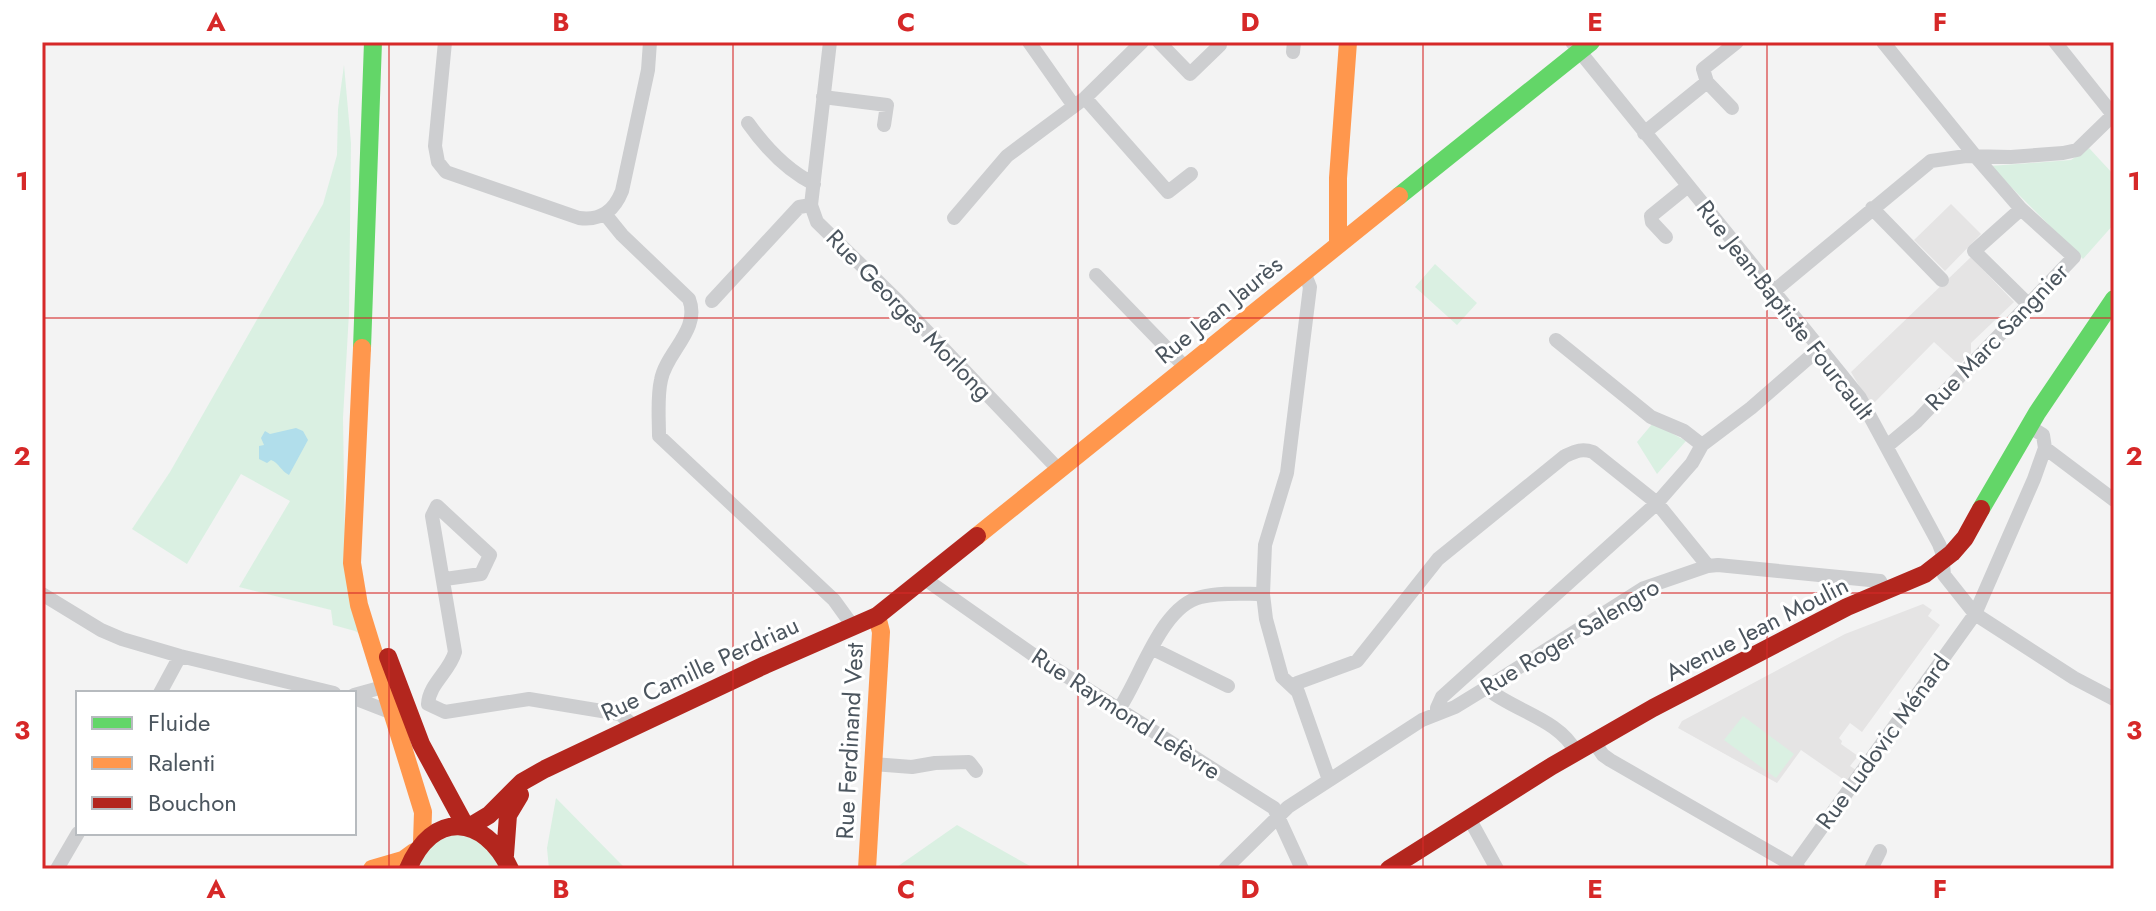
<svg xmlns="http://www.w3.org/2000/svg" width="2156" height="911" font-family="Jost,sans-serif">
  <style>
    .education { fill: #e5e4e4 }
    .green { fill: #daf0e2 }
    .water { fill: #b1deeb }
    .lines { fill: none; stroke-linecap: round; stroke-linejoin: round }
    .street { stroke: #cdced0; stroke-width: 14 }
    .fast { stroke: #63d668; stroke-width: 18 }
    .slow { stroke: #ff974d; stroke-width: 18 }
    .jam { stroke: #b3261e; stroke-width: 18 }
    .grid { fill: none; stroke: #d62828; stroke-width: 2; stroke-opacity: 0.55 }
    .labels { text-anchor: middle; stroke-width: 6; stroke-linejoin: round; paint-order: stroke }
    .street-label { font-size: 24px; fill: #4b555e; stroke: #fff }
    .neatline { fill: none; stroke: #d62828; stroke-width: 3 }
    .grid-label { font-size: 26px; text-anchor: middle; font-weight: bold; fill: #d62828 }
  </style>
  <rect width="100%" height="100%" fill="#f3f3f3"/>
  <path class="education" d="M 1951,204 L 1981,234 L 1945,271 L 1914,240 Z
    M 1971,257 L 2014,302 L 1971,343 L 1971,353 L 1959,365 L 1934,342 L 1871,406 L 1851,372 Z
    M 1923,604 L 1932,610 L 1928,616 L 1940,625 L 1862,732 L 1850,723 L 1839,738 L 1842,741 L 1841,744 L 1858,756 L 1850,766 L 1856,770 L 1847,782 L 1801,750 L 1777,783 L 1678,728 L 1682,721 L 1845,634 Z"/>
  <path class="green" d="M 344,65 L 351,143 L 349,313 L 343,418 L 345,545 L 363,636 L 355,631 L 333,625 L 331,610 L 239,587 L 290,501 L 241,474 L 187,564 L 132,529 L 170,472 L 323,204 L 337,155 L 338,109 Z
    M 2089,148 L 2114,175 L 2114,224 L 2083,259 L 1990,166 L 2071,160 Z
    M 1435,264 L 1477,303 L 1457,325 L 1415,287 Z
    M 1653,423 L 1686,441 L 1657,474 L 1637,442 Z
    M 1743,716 L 1794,754 L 1776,778 L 1724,740 Z
    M 556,798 L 617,860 L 626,869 L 549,869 L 547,848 Z
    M 957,825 L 1030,866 L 1029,869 L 894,869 Z
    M 455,834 L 482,840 L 502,869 L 416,869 L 429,845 Z"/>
  <path class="water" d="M 296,428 L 303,431 L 308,440 L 289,475 C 281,471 279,463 271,460 L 267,463 L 259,459 L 259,446 L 264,445 L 261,438 L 265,431 L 270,434 Z"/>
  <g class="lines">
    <path class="street" d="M 445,42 L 435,146 L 438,162 L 446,172 L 579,218 C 601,221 614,211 622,191 L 648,70 L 650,42
      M 830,42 L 811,205 L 817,222 L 898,301 L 1060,471
      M 1029,42 L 1074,106
      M 1159,42 L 1190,74 L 1220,45 L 1217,42
      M 1572,42 L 1860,398 L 1939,544 L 1942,552 L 1944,575 L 1975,614 L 2074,678 L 2114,699
      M 1883,42 L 1976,157 L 2021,209 L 2074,257 L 1917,421 L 1887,446
      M 2055,42 L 2114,116
      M 1293,52 L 1294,42
      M 1707,82 L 1703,69 L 1737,42
      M 823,97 L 887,105 L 884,125
      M 1085,98 L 1168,192 L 1191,174
      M 748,123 C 765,147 788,171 814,184
      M 1644,133 L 1707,82 L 1732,108
      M 1872,208 L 1942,280
      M 2021,209 L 1974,251 L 2028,304
      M 605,214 L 622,235 L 689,299 C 701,330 666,352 661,380 C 657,397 659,418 659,436 L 834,600 L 852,625
      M 954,218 L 1007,156 L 1085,98 L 1142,42
      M 1666,237 L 1652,222 L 1651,216 L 1688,186
      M 1304,272 L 1310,287 L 1287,473 L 1265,545 L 1263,594 L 1266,619 L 1282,677 L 1298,692 L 1329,780
      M 1096,275 L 1185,367
      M 1774,291 L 1931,161 L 1966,156 L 2011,157 L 2063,153 L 2077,150 L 2113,115
      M 712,301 L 799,207 L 811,205
      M 1556,340 L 1651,417 L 1684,431 L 1702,445
      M 2045,448 L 2114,500
      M 445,579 L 481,574 L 490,555 L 437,506 L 432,516 L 455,652 C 450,671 429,684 428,704 L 445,712 L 529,699 L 620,714 L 635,727
      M 925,579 L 1032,654 L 1274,808 L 1302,869
      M 42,594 L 101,630 L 122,639 L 180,656 L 334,693
      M 1153,649 L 1228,686
      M 1293,687 L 1297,683 L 1357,661 L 1438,559 L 1565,456 C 1576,451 1582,448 1593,452 L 1657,503 L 1708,566
      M 1486,688 C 1514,711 1559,719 1576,752
      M 160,693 L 180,656
      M 354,695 L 383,687 L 392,691
      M 354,698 L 390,712
      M 1119,709 C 1141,677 1161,606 1201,597 C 1221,592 1243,594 1263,594
      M 1437,714 L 1437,708 L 1442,697 L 1657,503 L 1692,463 L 1702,445 L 1751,408 L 1820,348
      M 1594,742 L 1603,755 L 1610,760 L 1799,869
      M 873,764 L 912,767 L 935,763 L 969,762 L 976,771
      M 1469,818 L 1497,869
      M 57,869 L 78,833
      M 1225,869 L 1288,807 L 1422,720 L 1455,707 L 1486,688 L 1644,588 L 1708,566 L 1718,565 L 1880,581 L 1886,592
      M 1792,869 L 1975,614 L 2034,479 L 2045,448 L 2043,435 L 2030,427
      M 1871,869 L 1880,851"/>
    <path class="fast" d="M 1399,196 L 1591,42
      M 362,348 L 373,42
      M 1981,509 L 2037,413 L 2114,299"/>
    <path class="slow" d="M 1338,245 L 1338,178 L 1348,42
      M 362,348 L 352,563 L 359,605 L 423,812 L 422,842
      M 977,536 L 1399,196
      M 372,869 L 403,860 L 414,852
      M 867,869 L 881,632 L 877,616"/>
    <path class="jam" d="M 388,657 L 421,744 L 466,827
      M 469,827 L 489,815 L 522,782 L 545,769 L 765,665 L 877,616 L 977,536
      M 505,855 L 508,815 L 520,795
      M 408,869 C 432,810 484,814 510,869
      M 1389,869 L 1552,766 L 1653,708 L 1847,607 L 1925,574 L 1952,553 L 1965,538 L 1981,509"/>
  </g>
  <path class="grid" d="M 389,42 L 389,869M 733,42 L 733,869M 1078,42 L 1078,869M 1423,42 L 1423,869M 1767,42 L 1767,869M 42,318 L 2114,318M 42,593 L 2114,593"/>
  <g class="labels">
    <g class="street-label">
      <text transform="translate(1219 310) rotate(-39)" y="8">Rue Jean Jaurès</text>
      <text transform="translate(1785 310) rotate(52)" y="8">Rue Jean-Baptiste Fourcault</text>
      <text transform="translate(909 315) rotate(46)" y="8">Rue Georges Morlong</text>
      <text transform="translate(1997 337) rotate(-46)" y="8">Rue Marc Sangnier</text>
      <text transform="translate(1757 629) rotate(-27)" y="8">Avenue Jean Moulin</text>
      <text transform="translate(1570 637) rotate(-31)" y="8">Rue Roger Salengro</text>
      <text transform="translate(700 669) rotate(-25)" y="8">Rue Camille Perdriau</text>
      <text transform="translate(1126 714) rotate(33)" y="8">Rue Raymond Lefèvre</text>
      <text transform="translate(850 741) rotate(-87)" y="8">Rue Ferdinand Vest</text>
      <text transform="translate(1883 742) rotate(-54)" y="8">Rue Ludovic Ménard</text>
    </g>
  </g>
  <rect width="2156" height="911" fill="none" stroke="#ffffff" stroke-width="88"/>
  <rect x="76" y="691" width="280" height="144" fill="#ffffff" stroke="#b7bbbf" stroke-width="2"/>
  <rect x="92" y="717" width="40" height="12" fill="#63d668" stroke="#b7bbbf" stroke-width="2"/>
  <text x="148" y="731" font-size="24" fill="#4b555e">Fluide</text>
  <rect x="92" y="757" width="40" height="12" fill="#ff974d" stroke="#b7bbbf" stroke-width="2"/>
  <text x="148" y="771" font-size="24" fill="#4b555e">Ralenti</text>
  <rect x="92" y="797" width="40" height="12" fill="#b3261e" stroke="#b7bbbf" stroke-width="2"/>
  <text x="148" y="811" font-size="24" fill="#4b555e">Bouchon</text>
  <rect x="44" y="44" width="2068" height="823" class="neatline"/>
  <g class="grid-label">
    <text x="216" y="31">A</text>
    <text x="561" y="31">B</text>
    <text x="906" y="31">C</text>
    <text x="1250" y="31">D</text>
    <text x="1595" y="31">E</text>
    <text x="1940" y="31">F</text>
    <text x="22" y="190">1</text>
    <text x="2134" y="190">1</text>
    <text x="22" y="465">2</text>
    <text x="2134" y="465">2</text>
    <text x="22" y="739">3</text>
    <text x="2134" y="739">3</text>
    <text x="216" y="898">A</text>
    <text x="561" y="898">B</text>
    <text x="906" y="898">C</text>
    <text x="1250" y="898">D</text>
    <text x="1595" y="898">E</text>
    <text x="1940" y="898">F</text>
  </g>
</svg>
